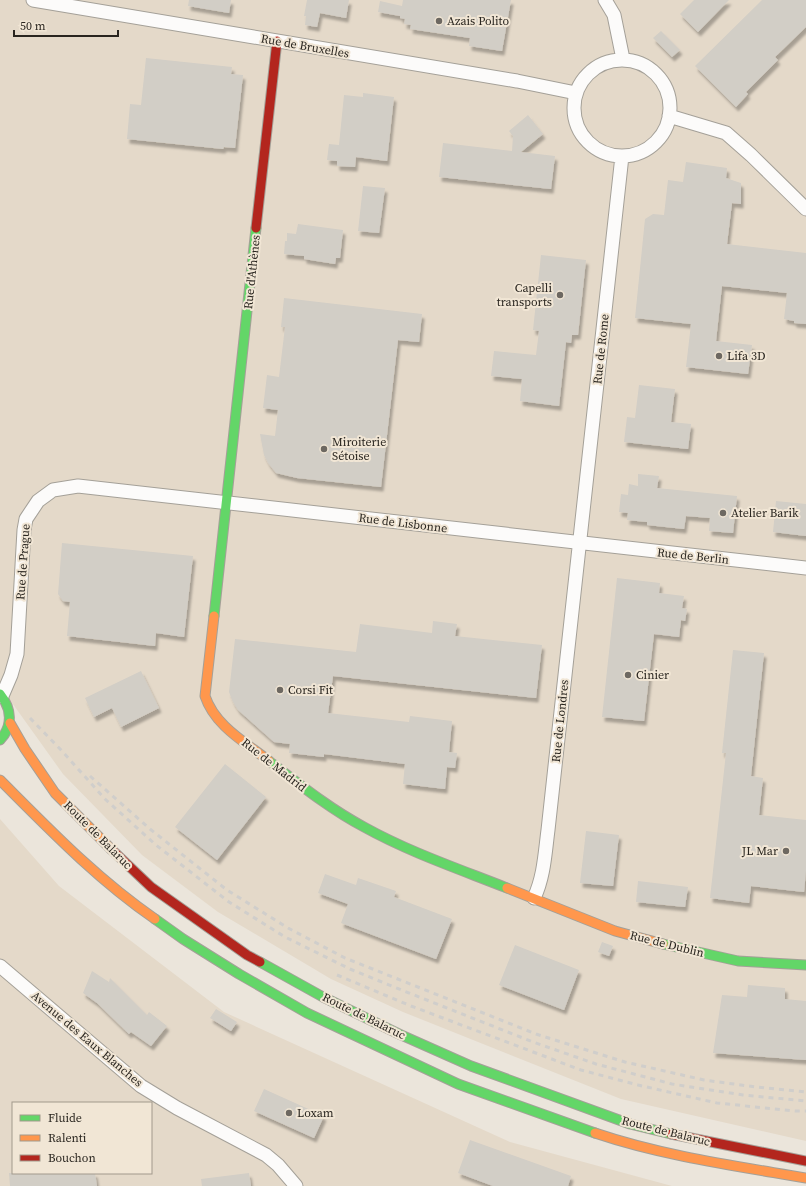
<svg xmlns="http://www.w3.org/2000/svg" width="806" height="1186" font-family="'Source Serif 4',serif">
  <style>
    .built { fill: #e4d9c9; fill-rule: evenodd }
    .building { fill: #d2cec6; filter: url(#shadow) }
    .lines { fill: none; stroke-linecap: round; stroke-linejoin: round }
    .street-casing { stroke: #a4a098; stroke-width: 15 }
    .fast-casing { stroke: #a4a098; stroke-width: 11 }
    .slow-casing { stroke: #a4a098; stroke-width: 11 }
    .jam-casing { stroke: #a4a098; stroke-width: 11 }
    .street { stroke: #fcfbfa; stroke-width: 13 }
    .fast { stroke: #63d668; stroke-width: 9 }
    .slow { stroke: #ff974d; stroke-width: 9 }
    .jam { stroke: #b3261e; stroke-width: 9 }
    .rail { stroke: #d0cecb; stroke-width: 3; stroke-dasharray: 5 5; stroke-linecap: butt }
    .poi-dot { fill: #6d6861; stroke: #f1e6d5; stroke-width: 1.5 }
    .labels { text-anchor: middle; stroke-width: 4; stroke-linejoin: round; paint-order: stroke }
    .poi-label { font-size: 12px; fill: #29251f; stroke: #f1e6d5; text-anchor: start }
    .street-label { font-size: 12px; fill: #29251f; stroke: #f1e6d5 }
  </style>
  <defs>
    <filter id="shadow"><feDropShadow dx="2.5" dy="4.5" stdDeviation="1" flood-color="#0004"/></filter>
  </defs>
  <rect width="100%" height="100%" fill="#ebe5db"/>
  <path class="built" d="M 0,0 L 806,0 L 806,1141 L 621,1099 L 403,1012 L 331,979 L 218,912 L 142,855 L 63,774 L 0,686 Z
    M 0,819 L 59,886 L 224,1012 L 510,1142 L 672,1186 L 0,1186 ZM 13,1103 L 151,1103 L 151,1173 L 13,1173 Z"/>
  <path class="building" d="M 189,0 L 231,0 L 229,13 L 188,6 Z
    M 307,0 L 349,0 L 346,18 L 320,13 L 317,27 L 305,25 L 306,16 L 304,16 Z
    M 403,0 L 511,0 L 502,51 L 469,46 L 470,38 L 410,29 L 411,25 L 404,24 L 405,19 L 400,18 L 400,16 L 378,12 L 380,1 L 402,6 Z
    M 694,0 L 729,0 L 698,32 L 680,14 Z
    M 762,0 L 806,0 L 806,27 L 775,57 L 778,60 L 746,92 L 748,94 L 736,107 L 695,66 Z
    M 661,31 L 680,50 L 672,57 L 653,38 Z
    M 146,58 L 232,67 L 231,74 L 243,75 L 235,148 L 224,147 L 223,149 L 127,139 L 130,104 L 141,105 Z
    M 363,93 L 394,97 L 387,161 L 356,157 L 355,167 L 337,166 L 337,161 L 327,160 L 329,144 L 339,145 L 344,95 L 363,97 Z
    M 528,115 L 543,134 L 521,152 L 555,156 L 551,189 L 439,177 L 443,143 L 512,151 L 513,136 L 509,131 Z
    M 686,162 L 727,168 L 726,178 L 741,183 L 741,204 L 732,203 L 727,244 L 806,253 L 806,324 L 794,323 L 794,321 L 784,319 L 787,293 L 722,286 L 716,341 L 752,345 L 748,374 L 686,367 L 691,324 L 635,318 L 645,219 L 653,214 L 664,215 L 668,180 L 683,182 Z
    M 363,186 L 385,188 L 379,233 L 358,231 Z
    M 298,224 L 343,230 L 340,258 L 336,258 L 335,264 L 304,259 L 304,256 L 284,254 L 285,241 L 287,241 L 287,233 L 296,234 Z
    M 541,255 L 586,260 L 578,335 L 572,335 L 571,343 L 566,342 L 559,406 L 520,401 L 522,379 L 491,376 L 494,351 L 536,355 L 539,331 L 533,330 Z
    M 284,298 L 422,314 L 419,342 L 398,340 L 381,487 L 297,478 L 276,473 L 268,463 L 264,455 L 260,434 L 275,436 L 278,410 L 263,408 L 267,375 L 279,377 L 285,327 L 281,327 Z
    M 639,385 L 675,389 L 671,422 L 691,424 L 688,449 L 624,442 L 627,417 L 635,418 Z
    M 638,474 L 659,476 L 657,488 L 737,496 L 733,533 L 709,531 L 710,518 L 686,516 L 684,529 L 647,525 L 647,522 L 627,520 L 628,513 L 619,512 L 621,494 L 628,495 L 629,484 L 638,486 Z
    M 776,501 L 806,504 L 806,536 L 773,532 Z
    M 62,543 L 193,556 L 184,637 L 156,633 L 155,646 L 67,636 L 70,602 L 63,601 L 58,594 Z
    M 617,578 L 660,583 L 659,593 L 684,596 L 682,608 L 687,609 L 685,621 L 681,620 L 679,637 L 654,634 L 644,721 L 602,717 Z
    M 433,621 L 457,624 L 455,636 L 542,645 L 536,698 L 333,676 L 328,713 L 409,722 L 410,716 L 452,721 L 449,752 L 457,753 L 455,768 L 447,767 L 445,789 L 403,784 L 405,764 L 324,754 L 324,757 L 289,753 L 290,744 L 274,742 L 238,710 L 233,702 L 229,692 L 235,639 L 356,652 L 360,624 L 432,633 Z
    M 733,650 L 764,653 L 751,776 L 763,778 L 759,815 L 806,820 L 806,871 L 804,892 L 751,886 L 749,903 L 710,898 L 726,753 L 722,753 Z
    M 141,671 L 159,708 L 121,727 L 112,708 L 94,717 L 85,698 Z
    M 225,764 L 266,797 L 217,860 L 175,827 Z
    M 586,831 L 619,835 L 613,886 L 580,883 Z
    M 325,874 L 356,885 L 358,878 L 396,891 L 394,897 L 452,919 L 436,959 L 341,923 L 348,904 L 318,893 Z
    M 638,881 L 688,887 L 685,907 L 636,902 Z
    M 602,942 L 613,946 L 609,956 L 598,952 Z
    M 515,945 L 579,970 L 564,1010 L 499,985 Z
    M 92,971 L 109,982 L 110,978 L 147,1015 L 149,1012 L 167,1026 L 151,1046 L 131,1032 L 129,1034 L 97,1003 L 83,993 Z
    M 748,985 L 785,988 L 785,999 L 806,1001 L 806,1060 L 713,1053 L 722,995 L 747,997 Z
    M 216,1009 L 237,1022 L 231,1031 L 210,1018 Z
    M 264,1089 L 324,1116 L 314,1138 L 254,1111 Z
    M 470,1140 L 571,1176 L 568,1186 L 493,1186 L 458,1173 Z
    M 9,1173 L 95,1173 L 97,1186 L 10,1186 Z
    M 249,1173 L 251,1186 L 202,1186 L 201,1179 Z"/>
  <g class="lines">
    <defs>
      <path id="street" d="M 33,0 L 517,81 L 576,93
        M 605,0 L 614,15 L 623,59
        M574 108a48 48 0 1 1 96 0a48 48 0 1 1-96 0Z
        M 669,116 L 726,133 L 751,155 L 806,209
        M 2,696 L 11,675 L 17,654 L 24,530 L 26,519 L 38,501 L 53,490 L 78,486 L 806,568
        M 534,898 C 544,877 545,853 548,830 L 622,156
        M 0,966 L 141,1086 L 177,1108 L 266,1155 L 278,1165 L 296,1186"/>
      <path id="fast" d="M 214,616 L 256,228
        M 0,694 C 12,709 13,726 0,740
        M 269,761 C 299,784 330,809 364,827 C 409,852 459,869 507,888
        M 155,919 L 183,939 L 239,974 L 307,1013 L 458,1084 L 595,1133
        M 663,944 L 738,961 L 806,965
        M 260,962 L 323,997 L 399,1034 L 471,1066 L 630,1124 L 671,1134"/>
      <path id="slow" d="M 214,616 L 205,696 C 215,726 245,742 269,761
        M 10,723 L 25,749 L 55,793 L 111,849
        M 0,780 C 50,830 97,879 155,919
        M 507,888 L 615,931 L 663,944
        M 595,1133 C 663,1156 736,1166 806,1178"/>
      <path id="jam" d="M 256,228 L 277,41
        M 111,849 L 151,887 L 247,955 L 260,962
        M 671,1134 L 806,1161"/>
    </defs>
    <use href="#street" class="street-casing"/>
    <use href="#fast" class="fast-casing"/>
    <use href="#slow" class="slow-casing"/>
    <use href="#jam" class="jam-casing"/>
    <use href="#street" class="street"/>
    <use href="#fast" class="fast"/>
    <use href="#slow" class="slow"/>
    <use href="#jam" class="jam"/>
    <path class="rail" d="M 30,718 L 62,751 L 105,799 L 156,845 L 229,902 L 285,937 L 350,969 L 404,991 L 533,1042 L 596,1064 L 672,1084 L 743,1095 L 806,1101
      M 90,776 L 150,829 L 227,890 L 288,928 L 345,958 L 536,1034 L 625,1062 L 704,1080 L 756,1087 L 806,1092
      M 337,975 L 411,1006 L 581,1070 L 638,1085 L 717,1103 L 795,1111 L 806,1111"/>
  </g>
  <g class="poi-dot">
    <circle cx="439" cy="21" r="4"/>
    <circle cx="560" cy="295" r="4"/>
    <circle cx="719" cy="356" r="4"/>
    <circle cx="324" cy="449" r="4"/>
    <circle cx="723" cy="513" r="4"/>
    <circle cx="628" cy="675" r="4"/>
    <circle cx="280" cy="690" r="4"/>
    <circle cx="786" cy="851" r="4"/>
    <circle cx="289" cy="1113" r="4"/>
  </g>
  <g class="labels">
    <g class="poi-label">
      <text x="447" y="25">Azais Polito</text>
      <text x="552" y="292" text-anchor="end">Capelli<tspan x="552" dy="14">transports</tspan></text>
      <text x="727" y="360">Lifa 3D</text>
      <text x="332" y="446">Miroiterie<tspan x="332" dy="14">Sétoise</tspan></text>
      <text x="731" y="517">Atelier Barik</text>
      <text x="636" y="679">Cinier</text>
      <text x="288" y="694">Corsi Fit</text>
      <text x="778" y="855" text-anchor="end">JL Mar</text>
      <text x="297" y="1117">Loxam</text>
    </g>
    <g class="street-label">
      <text transform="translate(305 46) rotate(10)" y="4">Rue de Bruxelles</text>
      <text transform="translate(252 272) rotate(-84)" y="4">Rue d'Athènes</text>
      <text transform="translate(601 349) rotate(-84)" y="4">Rue de Rome</text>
      <text transform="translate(403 523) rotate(7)" y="4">Rue de Lisbonne</text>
      <text transform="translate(693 556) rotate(6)" y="4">Rue de Berlin</text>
      <text transform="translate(23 562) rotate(-86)" y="4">Rue de Prague</text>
      <text transform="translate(560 721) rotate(-84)" y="4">Rue de Londres</text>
      <text transform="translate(274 765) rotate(38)" y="4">Rue de Madrid</text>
      <text transform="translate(98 835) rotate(45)" y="4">Route de Balaruc</text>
      <text transform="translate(667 944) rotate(14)" y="4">Rue de Dublin</text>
      <text transform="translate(364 1016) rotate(26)" y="4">Route de Balaruc</text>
      <text transform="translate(87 1039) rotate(40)" y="4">Avenue des Eaux Blanches</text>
      <text transform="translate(666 1131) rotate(14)" y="4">Route de Balaruc</text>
    </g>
  </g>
  <rect x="12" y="1102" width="140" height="72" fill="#f1e6d5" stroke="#a1998c"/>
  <rect x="20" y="1115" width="20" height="6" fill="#63d668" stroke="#a1998c"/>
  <text x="48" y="1122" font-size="12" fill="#29251f">Fluide</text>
  <rect x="20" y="1135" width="20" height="6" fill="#ff974d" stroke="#a1998c"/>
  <text x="48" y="1142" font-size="12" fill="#29251f">Ralenti</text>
  <rect x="20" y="1155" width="20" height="6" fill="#b3261e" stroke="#a1998c"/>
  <text x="48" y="1162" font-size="12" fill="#29251f">Bouchon</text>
  <path d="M14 30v6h104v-6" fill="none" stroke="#29251f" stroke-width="2"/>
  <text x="20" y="30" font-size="12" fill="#29251f" stroke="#f1e6d5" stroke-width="3" paint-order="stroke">50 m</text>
</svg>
